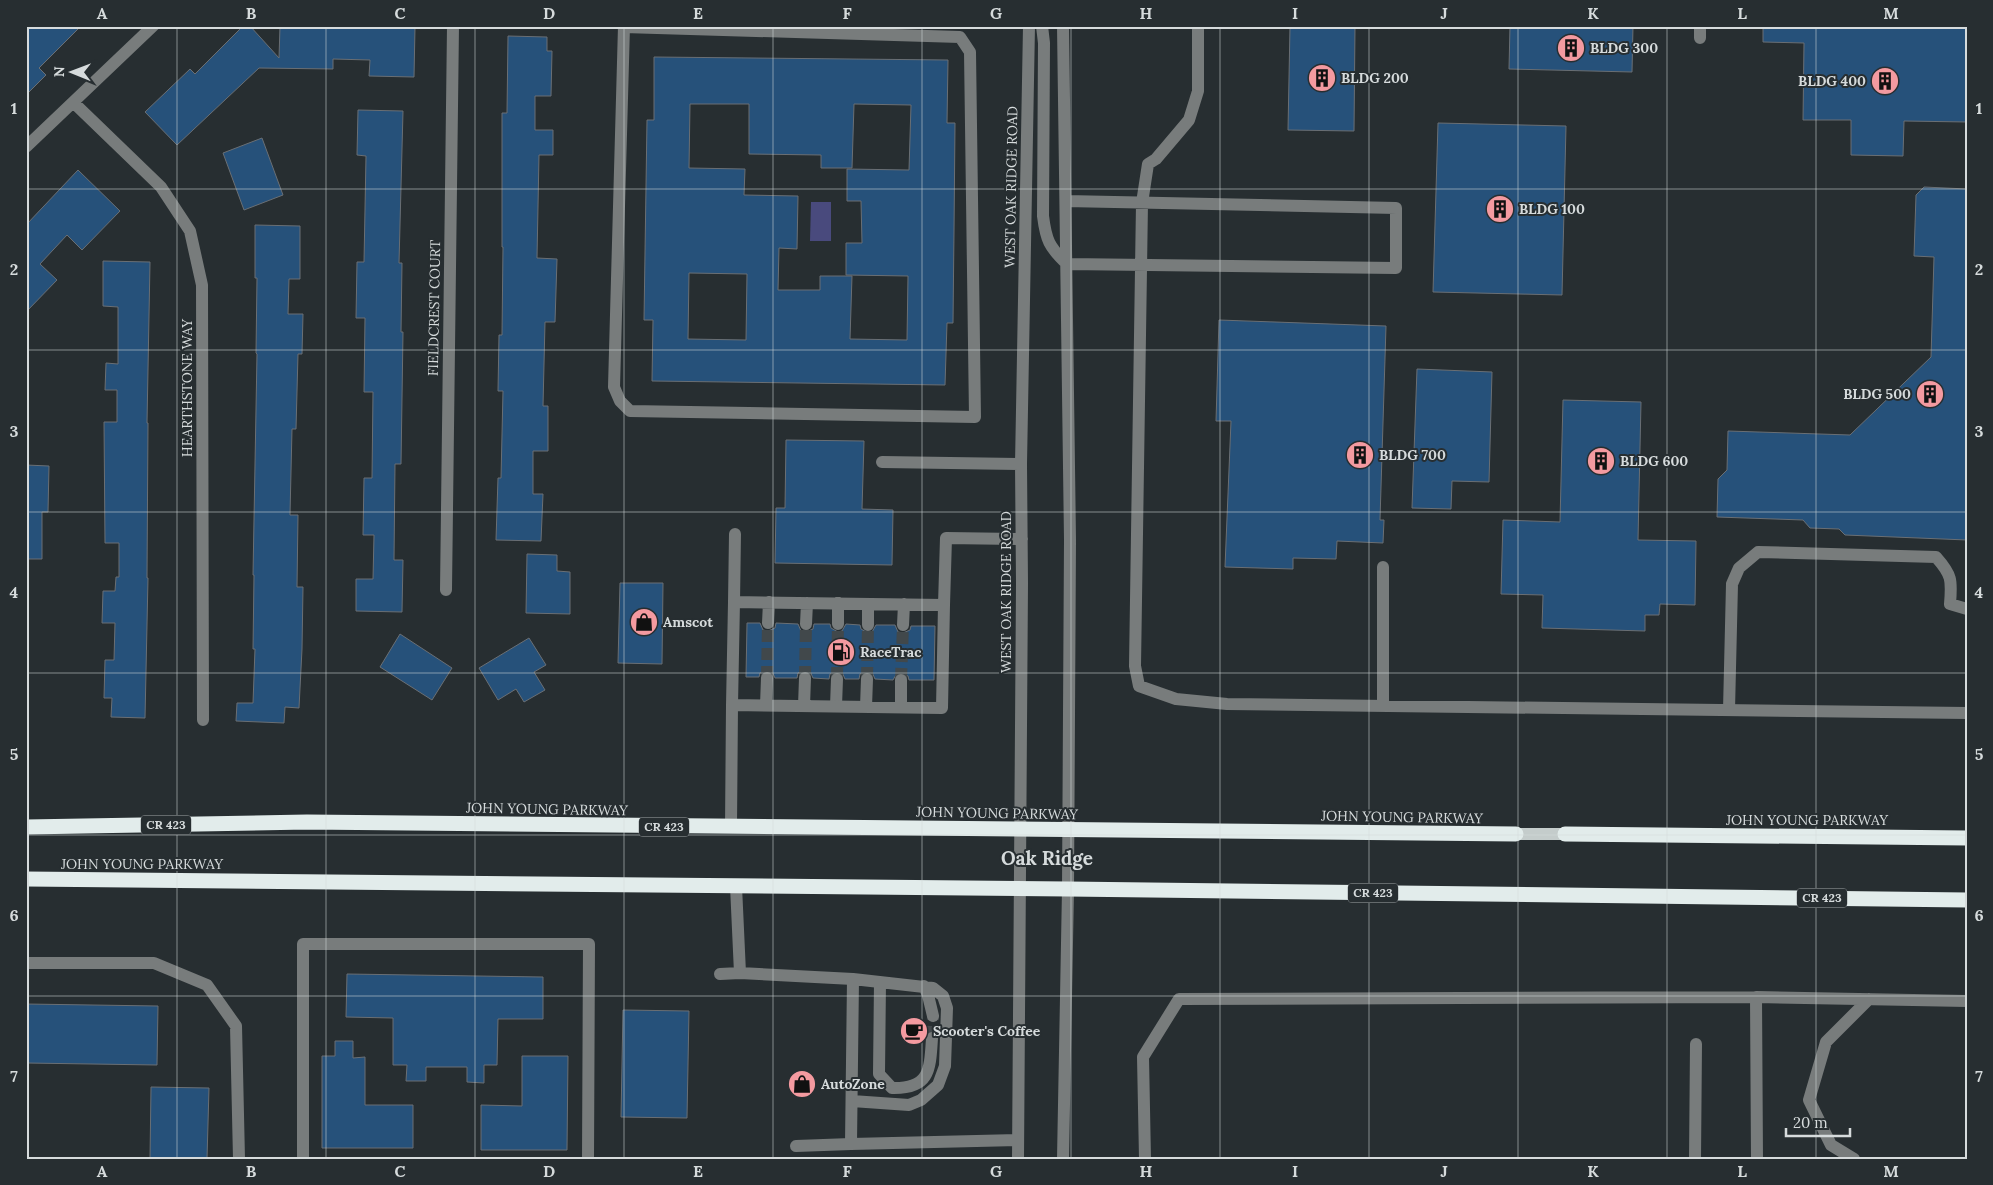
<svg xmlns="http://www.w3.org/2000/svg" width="1993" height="1185" font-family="Lora,serif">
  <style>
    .water { fill: #494a7d }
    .building { fill: #26517a; stroke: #6a6f74; fill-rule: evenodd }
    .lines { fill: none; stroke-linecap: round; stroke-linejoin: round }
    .minor-tunnel { stroke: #41484b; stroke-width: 12; stroke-dasharray: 12 6; stroke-linecap: butt }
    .minor { stroke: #787c7c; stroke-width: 12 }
    .major { stroke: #c4cccb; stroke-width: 12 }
    .highway { stroke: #e2eceb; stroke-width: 15 }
    .grid { fill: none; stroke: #d6dbdc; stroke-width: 1; stroke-opacity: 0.55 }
    .labels { text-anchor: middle; stroke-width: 4; stroke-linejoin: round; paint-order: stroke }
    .shield { fill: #272e31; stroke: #a2a7a9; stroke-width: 1 }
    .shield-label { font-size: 12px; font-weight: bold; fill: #d6dbdc }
    .poi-label { font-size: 14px; font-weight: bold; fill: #d6dbdc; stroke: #272e31; text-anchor: start }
    .street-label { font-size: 14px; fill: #d6dbdc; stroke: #272e31 }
    .district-label { font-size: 19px; font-weight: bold; fill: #d6dbdc; stroke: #272e31 }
    .neatline { fill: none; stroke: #d6dbdc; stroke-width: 2 }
    .grid-label { font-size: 16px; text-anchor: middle; font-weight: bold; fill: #d6dbdc }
  </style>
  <rect width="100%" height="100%" fill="#272e31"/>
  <path class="water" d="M 811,202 L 831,202 L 831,241 L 810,241 Z"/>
  <path class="building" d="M 26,26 L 81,26 L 39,68 L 46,75 L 26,95 Z
    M 243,26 L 250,26 L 279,58 L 280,26 L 415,27 L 414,77 L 369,76 L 370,60 L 333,59 L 333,69 L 259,68 L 177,145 L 145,112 L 190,69 L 195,74 Z
    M 1290,26 L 1355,26 L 1354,131 L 1288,130 Z
    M 1510,26 L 1633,26 L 1632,72 L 1509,69 Z
    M 1763,26 L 1967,26 L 1967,122 L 1904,121 L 1903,156 L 1851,155 L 1851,120 L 1803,120 L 1804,43 L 1763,42 Z
    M 508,36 L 547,37 L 547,51 L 552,51 L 551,96 L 535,96 L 535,130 L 553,130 L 553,155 L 539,155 L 537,258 L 557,259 L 555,322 L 545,322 L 543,406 L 548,406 L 548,451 L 533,451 L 533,494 L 543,494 L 541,541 L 496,540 L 498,478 L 501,478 L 503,391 L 498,391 L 499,335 L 502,335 L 503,247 L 502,247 L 502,113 L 507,113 Z
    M 654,57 L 948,60 L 947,123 L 955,123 L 954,231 L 953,323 L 947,323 L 945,385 L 652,381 L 653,320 L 644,320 L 647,120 L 654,120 ZM 690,104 L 749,104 L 749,154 L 821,155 L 821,168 L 852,168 L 854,104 L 911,105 L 909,170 L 847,169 L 847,201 L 861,201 L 862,243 L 846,243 L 846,275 L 908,276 L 907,340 L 850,339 L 852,276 L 820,276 L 820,290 L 778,290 L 779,248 L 797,249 L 798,196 L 744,195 L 745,169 L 689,168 ZM 689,273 L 747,274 L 746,340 L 688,339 Z
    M 358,110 L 403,111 L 399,263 L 402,263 L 401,332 L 403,332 L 401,464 L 395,464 L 394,560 L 403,560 L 402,612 L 356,611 L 356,579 L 373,579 L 374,535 L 363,535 L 364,478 L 372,478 L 373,392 L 364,392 L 365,318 L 356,318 L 357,262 L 364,262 L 366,156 L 357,155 Z
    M 1438,123 L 1566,126 L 1562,295 L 1433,292 Z
    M 262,138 L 283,195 L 244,210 L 223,153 Z
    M 78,170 L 120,211 L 82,250 L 67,235 L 40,264 L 57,280 L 26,312 L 26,225 Z
    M 1924,187 L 1967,189 L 1967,540 L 1845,535 L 1839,529 L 1810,528 L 1803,520 L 1717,517 L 1718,479 L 1727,470 L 1728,431 L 1850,435 L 1931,357 L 1934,257 L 1914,256 L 1916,195 Z
    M 255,225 L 300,226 L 300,279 L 289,279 L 288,314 L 303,314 L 302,354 L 298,354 L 296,429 L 292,429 L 290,515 L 298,515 L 297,587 L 303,587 L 302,649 L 299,708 L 285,707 L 284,723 L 236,721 L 237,703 L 253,703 L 255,649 L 253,649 L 254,575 L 253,575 L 257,354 L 256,353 L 257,278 L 255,278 Z
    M 103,261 L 150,262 L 147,423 L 148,423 L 147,578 L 148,578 L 145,718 L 111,717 L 112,698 L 104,698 L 105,660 L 114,660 L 115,623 L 102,623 L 103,591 L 115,591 L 116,577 L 119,577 L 119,543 L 105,543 L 104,422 L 117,422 L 117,390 L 105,390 L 106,363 L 118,364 L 118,307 L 103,306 Z
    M 1219,320 L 1386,326 L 1380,520 L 1384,520 L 1383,543 L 1337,541 L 1336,559 L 1293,558 L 1293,569 L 1225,567 L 1231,421 L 1216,421 Z
    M 1417,369 L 1492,372 L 1489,482 L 1452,481 L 1451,509 L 1412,508 Z
    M 1563,400 L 1641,402 L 1638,540 L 1696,541 L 1695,605 L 1660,604 L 1659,615 L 1645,615 L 1645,631 L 1542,628 L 1543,595 L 1501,594 L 1503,520 L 1560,522 Z
    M 786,440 L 864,441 L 862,509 L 893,510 L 892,565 L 775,563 L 776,508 L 785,508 Z
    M 26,465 L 49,466 L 48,512 L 42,512 L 42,559 L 26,559 Z
    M 527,554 L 557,555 L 557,571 L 570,572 L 570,614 L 526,613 Z
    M 620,583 L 663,583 L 662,664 L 618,663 Z
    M 747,623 L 760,623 L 763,630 L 768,631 L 775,628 L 776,623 L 798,624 L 801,631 L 806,632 L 813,629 L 814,624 L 830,624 L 831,628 L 838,632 L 842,631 L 846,624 L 860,625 L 861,629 L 868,633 L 872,632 L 876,625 L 895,625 L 898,632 L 903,633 L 910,630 L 911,626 L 935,626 L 934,680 L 909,680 L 908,676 L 901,672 L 897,673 L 893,680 L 875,679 L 872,672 L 867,671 L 860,674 L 859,679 L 845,679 L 842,672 L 837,671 L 830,674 L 829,679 L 813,678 L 810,671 L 805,670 L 798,673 L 797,678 L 775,678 L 772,671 L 767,670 L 760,673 L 759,677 L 746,677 Z
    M 400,634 L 452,668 L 432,700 L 380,667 Z
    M 529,638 L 546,665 L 534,672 L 545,690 L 524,702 L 516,689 L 498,700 L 479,668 Z
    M 347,974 L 543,977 L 543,1019 L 498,1019 L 497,1065 L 484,1065 L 484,1083 L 467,1082 L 467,1067 L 426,1067 L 426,1081 L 406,1081 L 407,1065 L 393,1065 L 393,1018 L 346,1017 Z
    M 26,1004 L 158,1006 L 157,1065 L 26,1063 Z
    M 623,1010 L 689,1011 L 687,1118 L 621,1117 Z
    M 335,1041 L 353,1041 L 353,1058 L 365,1057 L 365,1105 L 413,1105 L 413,1148 L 322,1148 L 322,1056 L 335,1056 Z
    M 522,1056 L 568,1056 L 567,1150 L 481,1150 L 481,1105 L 522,1106 Z
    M 151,1087 L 209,1088 L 207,1159 L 150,1159 Z"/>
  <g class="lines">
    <path class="minor-tunnel" d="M 767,678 L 768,623
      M 805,678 L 806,624
      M 837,679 L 838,624
      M 867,679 L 868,625
      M 901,680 L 903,625
      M 932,1038 L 933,1016"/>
    <path class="minor" d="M 1042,26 L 1044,43 L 1043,216 C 1046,240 1049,247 1067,264 L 1396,268 L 1396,208 L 1066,201
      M 1063,26 L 1070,540 L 1068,889 L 1063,1159
      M 1198,26 L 1198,91 L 1189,120 L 1156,159 L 1148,164 L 1142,203 L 1135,666 L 1139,686 L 1176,699 L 1227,704 L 1967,713
      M 624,27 L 960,37 L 970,52 L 975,417 L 630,411 L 620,401 L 614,387 L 624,26
      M 1700,38 L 1700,26
      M 74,103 L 161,187 L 190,231 L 202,285 L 203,720
      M 26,147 L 153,26
      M 882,462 L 1021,464
      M 446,590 L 453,26
      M 734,602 L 735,534
      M 944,605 L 946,538 L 1022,539
      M 768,623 L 769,602
      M 806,624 L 807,603
      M 838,624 L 838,603
      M 868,625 L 868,604
      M 903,625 L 904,604
      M 766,705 L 767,678
      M 804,706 L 805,678
      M 836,706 L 837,679
      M 1383,706 L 1383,567
      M 866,707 L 867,679
      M 901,707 L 901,680
      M 1729,710 L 1732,584 L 1739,568 L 1758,552 L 1936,557 C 1952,575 1952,580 1950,604 L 1967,609
      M 731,827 L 732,705 L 942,708 L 944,605 L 734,602 L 732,705
      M 736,886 L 740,973 L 853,979 L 851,1144 L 1018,1140
      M 26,963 L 154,963 L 207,985 L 236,1026 L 239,1159
      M 720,974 L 740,973
      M 880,982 L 879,1074 L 892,1088 C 930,1089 930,1070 932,1038
      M 924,986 L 928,995 L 933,1016
      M 852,1101 L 909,1105 L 921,1100 L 938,1085 L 945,1066 L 947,1008 L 943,996 L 933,988 L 853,979
      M 796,1146 L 851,1144
      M 303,1159 L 303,944 L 589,944 L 588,1159
      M 1018,1159 L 1022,583 L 1021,464 L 1029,26
      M 1145,1159 L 1143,1057 L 1179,999 L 1756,997
      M 1695,1159 L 1696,1044
      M 1757,1159 L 1756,997 L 1967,1001
      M 1854,1159 L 1831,1145 L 1809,1100 L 1826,1042 L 1869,999"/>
    <path class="major" d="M 1516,834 L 1565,834"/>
    <path class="highway" d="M 26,827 L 307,822 L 1516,834
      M 1565,834 L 1967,838
      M 26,879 L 1068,889 L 1967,900"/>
  </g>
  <path class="grid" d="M 177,26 L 177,1159M 326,26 L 326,1159M 475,26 L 475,1159M 624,26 L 624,1159M 773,26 L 773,1159M 922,26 L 922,1159M 1071,26 L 1071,1159M 1220,26 L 1220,1159M 1369,26 L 1369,1159M 1518,26 L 1518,1159M 1667,26 L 1667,1159M 1816,26 L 1816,1159M 26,189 L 1967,189M 26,350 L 1967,350M 26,512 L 1967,512M 26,673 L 1967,673M 26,835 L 1967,835M 26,996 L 1967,996"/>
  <defs>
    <symbol id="building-disc" viewBox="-11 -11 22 22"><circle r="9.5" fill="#f49aa0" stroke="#272e31"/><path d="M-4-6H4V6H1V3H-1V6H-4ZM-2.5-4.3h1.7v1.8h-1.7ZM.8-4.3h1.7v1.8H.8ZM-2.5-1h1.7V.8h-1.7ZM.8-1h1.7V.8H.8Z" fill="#111"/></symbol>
    <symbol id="shop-disc" viewBox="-11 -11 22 22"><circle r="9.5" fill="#f49aa0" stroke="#272e31"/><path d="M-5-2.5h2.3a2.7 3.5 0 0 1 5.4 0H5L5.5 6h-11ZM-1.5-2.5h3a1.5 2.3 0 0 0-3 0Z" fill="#111"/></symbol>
    <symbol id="fuel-disc" viewBox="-11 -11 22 22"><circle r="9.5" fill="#f49aa0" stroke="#272e31"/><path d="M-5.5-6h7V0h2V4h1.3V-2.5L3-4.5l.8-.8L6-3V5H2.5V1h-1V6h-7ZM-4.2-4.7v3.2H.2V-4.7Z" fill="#111"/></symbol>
    <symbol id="cafe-disc" viewBox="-11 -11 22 22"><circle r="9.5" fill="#f49aa0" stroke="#272e31"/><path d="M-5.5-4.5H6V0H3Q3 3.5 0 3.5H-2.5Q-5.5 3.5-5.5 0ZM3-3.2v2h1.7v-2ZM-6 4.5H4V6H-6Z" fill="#111"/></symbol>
  </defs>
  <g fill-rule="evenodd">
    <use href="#building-disc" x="1555" y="32" width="32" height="32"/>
    <use href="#building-disc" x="1306" y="62" width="32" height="32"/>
    <use href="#building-disc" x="1869" y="65" width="32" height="32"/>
    <use href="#building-disc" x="1484" y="193" width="32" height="32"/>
    <use href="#building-disc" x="1914" y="378" width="32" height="32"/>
    <use href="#building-disc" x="1344" y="439" width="32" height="32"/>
    <use href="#building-disc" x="1585" y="445" width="32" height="32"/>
    <use href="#shop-disc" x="628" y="606" width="32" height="32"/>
    <use href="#fuel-disc" x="825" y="636" width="32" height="32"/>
    <use href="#cafe-disc" x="898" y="1015" width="32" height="32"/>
    <use href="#shop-disc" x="786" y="1068" width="32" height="32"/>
  </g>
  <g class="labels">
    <g class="shield">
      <rect x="141" y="815.5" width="50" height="19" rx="4"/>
      <rect x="639" y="817.5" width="50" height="19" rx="4"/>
      <rect x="1348" y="883.5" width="50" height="19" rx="4"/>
      <rect x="1797" y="888.5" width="50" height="19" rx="4"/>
    </g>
    <g class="shield-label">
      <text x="166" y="829">CR 423</text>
      <text x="664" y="831">CR 423</text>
      <text x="1373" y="897">CR 423</text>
      <text x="1822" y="902">CR 423</text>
    </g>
    <g class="poi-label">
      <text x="1590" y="53">BLDG 300</text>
      <text x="1341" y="83">BLDG 200</text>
      <text x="1866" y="86" text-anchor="end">BLDG 400</text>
      <text x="1519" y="214">BLDG 100</text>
      <text x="1911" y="399" text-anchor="end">BLDG 500</text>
      <text x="1379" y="460">BLDG 700</text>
      <text x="1620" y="466">BLDG 600</text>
      <text x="663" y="627">Amscot</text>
      <text x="860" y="657">RaceTrac</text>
      <text x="933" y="1036">Scooter's Coffee</text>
      <text x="821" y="1089">AutoZone</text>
    </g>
    <g class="street-label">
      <text transform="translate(1011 187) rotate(-89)" y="5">WEST OAK RIDGE ROAD</text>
      <text transform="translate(434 308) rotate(-89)" y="5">FIELDCREST COURT</text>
      <text transform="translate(187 388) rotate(-90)" y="5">HEARTHSTONE WAY</text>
      <text transform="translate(1006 592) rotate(-90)" y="5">WEST OAK RIDGE ROAD</text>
      <text transform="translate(547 809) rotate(1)" y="5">JOHN YOUNG PARKWAY</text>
      <text transform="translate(997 813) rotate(1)" y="5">JOHN YOUNG PARKWAY</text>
      <text transform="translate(1402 817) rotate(1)" y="5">JOHN YOUNG PARKWAY</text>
      <text x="1807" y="825">JOHN YOUNG PARKWAY</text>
      <text x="142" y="869">JOHN YOUNG PARKWAY</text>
    </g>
    <g class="district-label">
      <text x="1047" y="865">Oak Ridge</text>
    </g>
  </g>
  <rect width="1993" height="1185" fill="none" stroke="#272e31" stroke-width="55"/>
  <g transform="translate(72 72) rotate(271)" stroke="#272e31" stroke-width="4" paint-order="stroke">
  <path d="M0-4L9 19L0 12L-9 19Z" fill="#d6dbdc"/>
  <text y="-8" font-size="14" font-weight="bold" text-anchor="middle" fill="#d6dbdc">N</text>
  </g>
  <path d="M1786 1128v8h64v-8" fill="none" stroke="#d6dbdc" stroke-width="2.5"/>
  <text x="1793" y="1128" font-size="15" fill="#d6dbdc" stroke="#272e31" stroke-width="4" paint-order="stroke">20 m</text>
  <rect x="28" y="28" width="1938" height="1130" class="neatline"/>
  <g class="grid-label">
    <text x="102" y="19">A</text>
    <text x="251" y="19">B</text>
    <text x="400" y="19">C</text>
    <text x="549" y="19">D</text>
    <text x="698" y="19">E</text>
    <text x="847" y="19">F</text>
    <text x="996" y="19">G</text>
    <text x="1146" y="19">H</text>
    <text x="1295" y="19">I</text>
    <text x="1444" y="19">J</text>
    <text x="1593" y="19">K</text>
    <text x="1742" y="19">L</text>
    <text x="1891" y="19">M</text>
    <text x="14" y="114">1</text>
    <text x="1979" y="114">1</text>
    <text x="14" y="275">2</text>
    <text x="1979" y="275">2</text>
    <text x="14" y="437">3</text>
    <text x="1979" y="437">3</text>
    <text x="14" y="598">4</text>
    <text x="1979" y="598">4</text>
    <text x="14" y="760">5</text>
    <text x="1979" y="760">5</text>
    <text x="14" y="921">6</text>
    <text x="1979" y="921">6</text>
    <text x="14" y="1082">7</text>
    <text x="1979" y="1082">7</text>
    <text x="102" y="1177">A</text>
    <text x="251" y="1177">B</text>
    <text x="400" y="1177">C</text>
    <text x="549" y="1177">D</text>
    <text x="698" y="1177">E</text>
    <text x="847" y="1177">F</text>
    <text x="996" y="1177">G</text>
    <text x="1146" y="1177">H</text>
    <text x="1295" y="1177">I</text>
    <text x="1444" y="1177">J</text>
    <text x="1593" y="1177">K</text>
    <text x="1742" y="1177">L</text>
    <text x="1891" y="1177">M</text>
  </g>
</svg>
